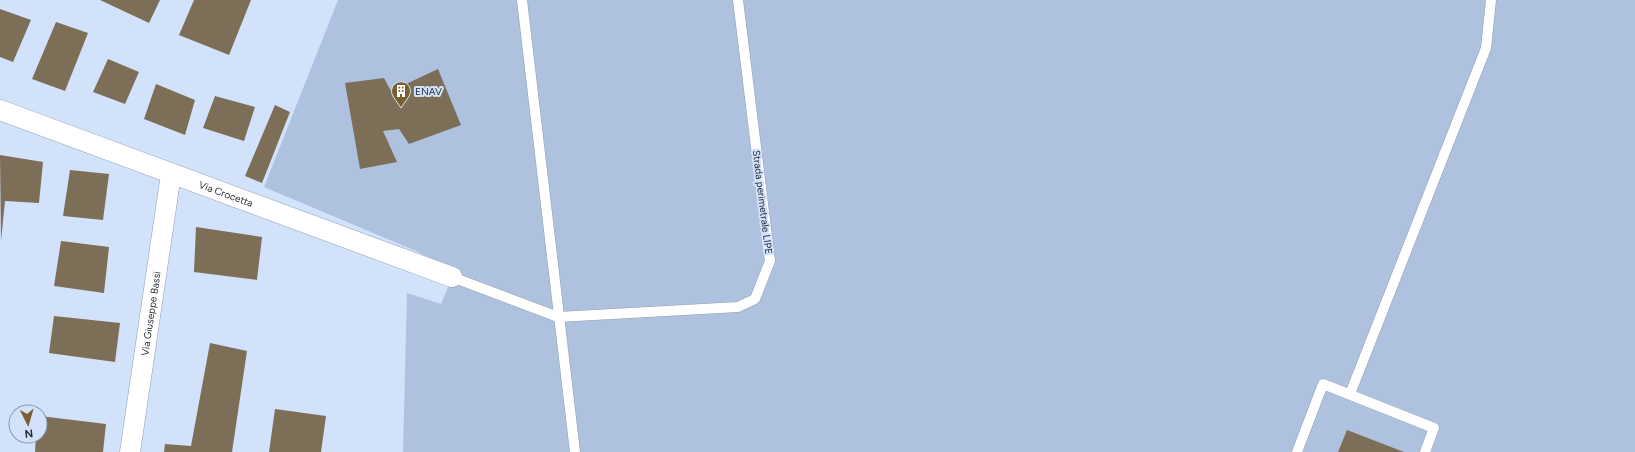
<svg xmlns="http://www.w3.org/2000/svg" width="1635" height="452" font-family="Figtree,sans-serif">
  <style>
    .green { fill: #aec2e0 }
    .building { fill: #7d6f57 }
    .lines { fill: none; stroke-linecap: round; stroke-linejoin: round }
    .service-casing { stroke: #8f9eb5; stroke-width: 11 }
    .minor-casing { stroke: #8f9eb5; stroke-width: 21 }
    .service { stroke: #fff; stroke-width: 10 }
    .minor { stroke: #fff; stroke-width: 20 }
    .labels { text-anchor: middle; stroke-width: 4; stroke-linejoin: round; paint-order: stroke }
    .poi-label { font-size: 10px; fill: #272d37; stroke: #d2e2fb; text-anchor: start }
    .street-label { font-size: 10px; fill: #272d37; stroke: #d2e2fb }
  </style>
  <rect width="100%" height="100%" fill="#d2e2fb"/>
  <path class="green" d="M 338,0 L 1635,0 L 1635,452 L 403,452 L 407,293 L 441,304 L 455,270 L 416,251 L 264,187 Z"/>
  <path class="building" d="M 100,0 L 160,0 L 149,23 Z
    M 194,0 L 251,0 L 229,55 L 179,35 Z
    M 0,9 L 31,20 L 13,62 L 0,57 Z
    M 56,22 L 88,33 L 65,91 L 32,79 Z
    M 108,59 L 139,72 L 125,104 L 93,92 Z
    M 438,69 L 461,125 L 409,144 L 399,129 L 383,131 L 397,162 L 360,169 L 345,83 L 384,78 L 391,91 Z
    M 156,84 L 195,100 L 185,135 L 144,119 Z
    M 215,96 L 255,107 L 244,141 L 203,128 Z
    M 275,105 L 290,112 L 262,183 L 245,176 Z
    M 0,155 L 43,162 L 39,203 L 5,201 L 1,241 Z
    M 70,170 L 109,174 L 103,220 L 63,216 Z
    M 196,227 L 262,237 L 257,280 L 194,272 Z
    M 61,241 L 109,247 L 104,293 L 54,286 Z
    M 54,316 L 120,323 L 115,362 L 49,353 Z
    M 210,343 L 247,351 L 232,452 L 164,452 L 165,444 L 191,446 Z
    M 275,409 L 326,416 L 321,452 L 269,452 Z
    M 40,416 L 106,424 L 103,452 L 35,452 L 36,436 L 40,436 Z
    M 1347,430 L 1404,452 L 1338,452 Z"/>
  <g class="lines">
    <defs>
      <path id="service" d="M 522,0 L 575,452
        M 452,277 L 558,317 L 738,307 L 755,299 L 770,261 L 738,0
        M 1350,394 L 1486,48 L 1491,0
        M 1297,452 L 1323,384 L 1434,428 L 1425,452"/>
      <g id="minor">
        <path id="s1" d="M 0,110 L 452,277"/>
        <path id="s2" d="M 130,452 L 171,174"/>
      </g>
    </defs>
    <use href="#service" class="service-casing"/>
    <use href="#minor" class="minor-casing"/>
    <use href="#service" class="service"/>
    <use href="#minor" class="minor"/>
  </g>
  <defs>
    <symbol id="building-pin" viewBox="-11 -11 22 30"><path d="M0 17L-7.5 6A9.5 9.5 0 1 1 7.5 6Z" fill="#795f30" stroke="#d2e2fb"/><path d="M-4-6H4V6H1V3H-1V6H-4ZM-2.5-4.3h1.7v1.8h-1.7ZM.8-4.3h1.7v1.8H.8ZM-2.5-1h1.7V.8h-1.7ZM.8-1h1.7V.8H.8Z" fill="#fff"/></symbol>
  </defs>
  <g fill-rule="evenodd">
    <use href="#building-pin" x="390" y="80" width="22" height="30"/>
  </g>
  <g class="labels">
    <g class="poi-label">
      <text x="415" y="95">ENAV</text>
    </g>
    <g class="street-label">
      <text dy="4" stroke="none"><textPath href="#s1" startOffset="241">Via Crocetta</textPath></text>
      <text transform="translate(763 202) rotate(83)" y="4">Strada perimetrale LIPE</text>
      <text dy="4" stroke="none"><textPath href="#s2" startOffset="140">Via Giuseppe Bassi</textPath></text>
    </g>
  </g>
  <g transform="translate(28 424) rotate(175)"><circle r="19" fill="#d2e2fb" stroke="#8e9aad"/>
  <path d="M0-3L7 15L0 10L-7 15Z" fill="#795f30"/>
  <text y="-6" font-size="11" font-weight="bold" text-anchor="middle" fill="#272d37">N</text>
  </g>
</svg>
